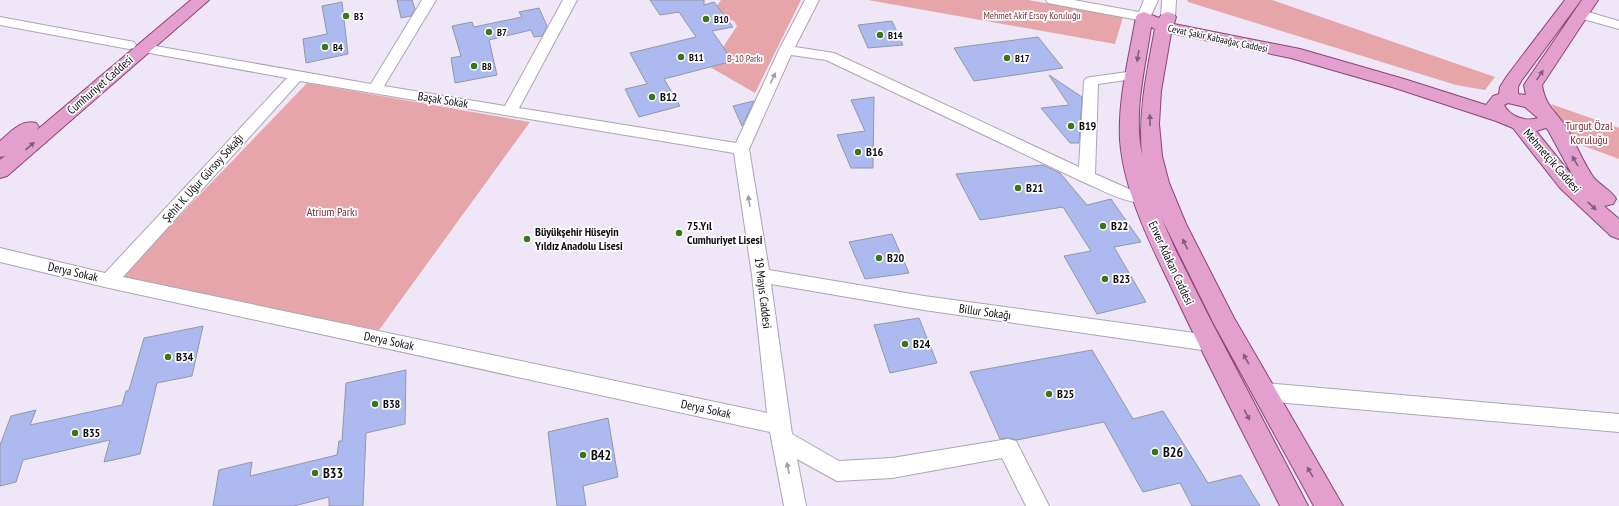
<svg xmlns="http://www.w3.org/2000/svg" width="1619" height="506" font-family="'PT Sans Narrow',sans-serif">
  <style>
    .green { fill: #e6a6a9 }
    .building { fill: #acbaf0; stroke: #9297a6 }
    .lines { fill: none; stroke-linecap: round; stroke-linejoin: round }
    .minor-casing { stroke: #aca5b4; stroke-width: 2 }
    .major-casing { stroke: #8d4477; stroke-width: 2 }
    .minor { fill: #fff; fill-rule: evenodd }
    .major { fill: #e3a0ce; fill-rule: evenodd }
    .oneway { fill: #845e79 }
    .oneway2 { fill: #9f9ea0 }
    .poi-dot { fill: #397814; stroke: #fff; stroke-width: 1.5 }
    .labels { text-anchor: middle; stroke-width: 3.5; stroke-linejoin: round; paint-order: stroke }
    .far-park-label { font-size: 10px; fill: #7b2e38; stroke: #fff }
    .far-poi-label { font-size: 10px; font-weight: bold; fill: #0f0d12; stroke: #fff; text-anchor: start }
    .far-street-label { font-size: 10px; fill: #0f0d12; stroke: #fff }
    .street-label { font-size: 12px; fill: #0f0d12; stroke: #fff }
    .poi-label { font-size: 12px; font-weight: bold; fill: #0f0d12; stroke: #fff; text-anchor: start }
    .park-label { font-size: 12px; fill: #7b2e38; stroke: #fff }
    .near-poi-label { font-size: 14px; font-weight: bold; fill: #0f0d12; stroke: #fff; text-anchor: start }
  </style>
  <rect width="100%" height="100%" fill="#efe7f7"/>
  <path class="green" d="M 721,0 L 801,0 L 755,93 L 710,67 L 737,26 L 734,21 L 711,14 Z
    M 868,0 L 1028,0 L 1123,17 L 1115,44 Z
    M 1187,0 L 1272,0 L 1495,77 L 1485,90 L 1456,85 L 1188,2 Z
    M 307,83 L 530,122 L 379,330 L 117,281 Z
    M 1551,104 L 1619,128 L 1619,159 L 1573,142 Z"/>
  <path class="building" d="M 397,0 L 412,0 L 415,9 L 411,16 L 401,18 Z
    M 650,0 L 704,0 L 704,5 L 714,2 L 733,27 L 712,31 L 733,61 L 664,79 L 680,106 L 639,117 L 625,89 L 647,84 L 630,53 L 696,37 L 679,12 L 660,15 Z
    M 342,2 L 348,54 L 306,63 L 303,39 L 327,34 L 322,6 Z
    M 539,8 L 547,26 L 542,36 L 534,37 L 531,30 L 489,40 L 497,75 L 455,83 L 451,58 L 461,56 L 452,26 L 472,22 L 474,27 L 522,17 L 519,12 Z
    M 892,21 L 903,45 L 868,48 L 858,25 Z
    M 1038,37 L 1063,68 L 974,81 L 954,48 Z
    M 1049,75 L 1082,97 L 1079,143 L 1070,143 L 1041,108 L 1069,105 Z
    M 874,97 L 873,168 L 851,168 L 837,135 L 865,131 L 851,100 Z
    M 754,101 L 742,126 L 733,106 Z
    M 1043,165 L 1060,173 L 1087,205 L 1111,199 L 1141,242 L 1114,247 L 1146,302 L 1097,314 L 1064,256 L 1091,251 L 1063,207 L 980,220 L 956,174 Z
    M 892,234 L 909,273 L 865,279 L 849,242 Z
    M 919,318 L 937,363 L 890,373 L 874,325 Z
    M 203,326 L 192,376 L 157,383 L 140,454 L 104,462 L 110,440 L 23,460 L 16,482 L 0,486 L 0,445 L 11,416 L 36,410 L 30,425 L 122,405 L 126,391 L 129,390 L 144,338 Z
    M 1092,350 L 1133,419 L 1163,411 L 1208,483 L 1241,475 L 1260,506 L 1192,506 L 1180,483 L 1143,492 L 1104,422 L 1017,440 L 1008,438 L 1000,439 L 970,372 Z
    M 406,370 L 405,424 L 366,433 L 363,506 L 329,506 L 329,497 L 294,506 L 213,506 L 219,470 L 252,462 L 250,476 L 337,455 L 339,441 L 342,441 L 346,383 Z
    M 608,418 L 618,477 L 583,486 L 586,506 L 557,506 L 548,432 Z"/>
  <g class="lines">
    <defs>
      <path id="minor" d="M 422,0 L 436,0 L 384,86 L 505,106 L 563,0 L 577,0 L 519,108 L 736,143 L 779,50 L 805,0 L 819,0 L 795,47 L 834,53 L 1079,167 L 1084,81 L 1086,78 L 1091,77 L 1135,71 L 1140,72 L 1142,75 L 1140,78 L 1098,84 L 1095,174 L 1129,189 L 1149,194 L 1151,198 L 1149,202 C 1131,207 1098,188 1081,181 L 826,60 L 791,55 L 749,149 L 769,270 L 924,296 L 1209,335 L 1216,337 L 1219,343 L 1216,349 L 1209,351 L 924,310 L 771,284 L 792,434 L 839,461 L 892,458 L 1008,439 L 1016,441 L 1049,506 L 1026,506 L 1002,458 L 892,478 L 837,481 L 797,459 L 806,506 L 784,506 L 770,432 L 109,288 L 0,262 L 0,248 L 105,273 L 287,78 L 144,52 L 139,51 L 137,48 L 139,45 L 144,44 L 371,84 ZM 300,81 L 734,153 L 752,275 L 767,413 L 123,277 Z
        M 1046,0 L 1074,0 L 1139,12 L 1144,0 L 1158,0 L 1149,20 L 1144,21 L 1053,4 L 1048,3 Z
        M 1162,0 L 1176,0 L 1175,17 L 1173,20 L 1163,20 L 1161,17 Z
        M 1581,10 L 1619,21 L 1619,29 L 1576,17 L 1574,14 L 1576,11 Z
        M 0,17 L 129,41 L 134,42 L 136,45 L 134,48 L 129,49 L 0,25 Z
        M 1264,383 L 1619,414 L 1619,432 L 1264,401 L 1257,398 L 1254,392 L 1257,386 Z"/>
      <path id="major" d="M 191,0 L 209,0 L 7,176 L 0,178 L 0,160 L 5,156 L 0,157 L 0,141 C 11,132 21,119 36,123 L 39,127 L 37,130 Z
        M 1565,0 L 1581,0 L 1521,81 L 1518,87 L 1518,94 L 1526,95 L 1524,85 L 1582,0 L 1598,0 L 1542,85 C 1545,106 1556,111 1566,127 C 1576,143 1583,163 1594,178 C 1601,186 1611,190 1616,199 L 1613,204 L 1604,206 L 1619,219 L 1619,239 L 1611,236 L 1560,188 L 1513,128 L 1496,121 L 1392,87 L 1291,58 L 1171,33 L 1161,91 L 1159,124 L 1162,156 L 1169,183 L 1186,224 L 1234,318 L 1343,506 L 1314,506 L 1214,324 L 1161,217 L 1175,249 L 1209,317 L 1308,506 L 1280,506 C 1245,436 1209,367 1176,297 C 1153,249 1124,194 1120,140 C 1118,98 1129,58 1136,17 L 1138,14 L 1144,12 L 1159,18 L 1162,14 L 1168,12 L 1174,14 L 1176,17 L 1174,24 L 1300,49 L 1404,79 L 1486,105 L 1493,96 L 1499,94 L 1500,87 L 1507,76 ZM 1151,27 L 1155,29 C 1147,71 1138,112 1142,155 C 1133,112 1145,69 1151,27 ZM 1508,103 L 1525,107 L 1538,118 C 1526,122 1510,117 1504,105 ZM 1546,128 L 1548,130 L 1574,178 L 1536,131 Z"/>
    </defs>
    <use href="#minor" class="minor-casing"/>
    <use href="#major" class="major-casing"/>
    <use href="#minor" class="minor"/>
    <use href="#major" class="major"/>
  </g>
  <defs><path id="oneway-solid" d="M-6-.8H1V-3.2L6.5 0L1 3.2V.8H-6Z"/></defs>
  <g class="oneway">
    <use href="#oneway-solid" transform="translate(1138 56) rotate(99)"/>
    <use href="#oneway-solid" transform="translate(1540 75) rotate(-56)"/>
    <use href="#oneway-solid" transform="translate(1150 120) rotate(-91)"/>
    <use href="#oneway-solid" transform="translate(30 146) rotate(-41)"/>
    <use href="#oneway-solid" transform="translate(1575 161) rotate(-120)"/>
    <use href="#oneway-solid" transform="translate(1592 206) rotate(43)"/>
    <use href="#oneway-solid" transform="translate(1185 244) rotate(-116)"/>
    <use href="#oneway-solid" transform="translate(1246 359) rotate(-119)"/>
    <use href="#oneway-solid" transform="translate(1247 415) rotate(62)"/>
    <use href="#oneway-solid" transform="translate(1310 472) rotate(-120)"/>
  </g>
  <g class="oneway2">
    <use href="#oneway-solid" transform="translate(773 78) rotate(-66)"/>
    <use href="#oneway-solid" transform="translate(749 201) rotate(-99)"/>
    <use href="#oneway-solid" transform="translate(788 468) rotate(-101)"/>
  </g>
  <g class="poi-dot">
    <circle cx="346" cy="16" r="4"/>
    <circle cx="706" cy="19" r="4"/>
    <circle cx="489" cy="32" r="4"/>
    <circle cx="880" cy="35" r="4"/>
    <circle cx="325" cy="47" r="4"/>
    <circle cx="681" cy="57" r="4"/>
    <circle cx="1007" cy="58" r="4"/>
    <circle cx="474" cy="66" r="4"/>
    <circle cx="652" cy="97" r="4"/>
    <circle cx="1071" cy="126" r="4"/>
    <circle cx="858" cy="152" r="4"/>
    <circle cx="1018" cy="188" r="4"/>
    <circle cx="1103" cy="226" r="4"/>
    <circle cx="679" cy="233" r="4"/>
    <circle cx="527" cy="239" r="4"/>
    <circle cx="879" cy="258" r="4"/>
    <circle cx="1105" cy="279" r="4"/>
    <circle cx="905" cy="344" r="4"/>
    <circle cx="168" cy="357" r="4"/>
    <circle cx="1049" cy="394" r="4"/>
    <circle cx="375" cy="404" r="4"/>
    <circle cx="75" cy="433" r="4"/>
    <circle cx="1155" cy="452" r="4"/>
    <circle cx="583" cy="455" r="4"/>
    <circle cx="315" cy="473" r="4"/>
  </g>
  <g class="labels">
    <g class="far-park-label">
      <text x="1032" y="19">Mehmet Akif Ersoy Koruluğu</text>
      <text x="745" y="62">B-10 Parkı</text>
    </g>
    <g class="far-poi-label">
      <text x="354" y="20">B3</text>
      <text x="714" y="23">B10</text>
      <text x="497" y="36">B7</text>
      <text x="888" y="39">B14</text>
      <text x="333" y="51">B4</text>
      <text x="689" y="61">B11</text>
      <text x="1015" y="62">B17</text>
      <text x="482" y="70">B8</text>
    </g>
    <g class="far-street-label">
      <text transform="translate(1218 38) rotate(12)" y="4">Cevat Şakir Kabaağaç Caddesi</text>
    </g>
    <g class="street-label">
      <text transform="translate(100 85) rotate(-41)" y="4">Cumhuriyet Caddesi</text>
      <text transform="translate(443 100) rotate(9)" y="4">Başak Sokak</text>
      <text transform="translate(1552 161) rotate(49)" y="4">Mehmetçik Caddesi</text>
      <text transform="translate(203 178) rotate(-48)" y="4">Şehit K. Uğur Gürsoy Sokağı</text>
      <text transform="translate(1171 263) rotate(65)" y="4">Enver Adakan Caddesi</text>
      <text transform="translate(73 272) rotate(13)" y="4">Derya Sokak</text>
      <text transform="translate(763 293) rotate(83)" y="4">19 Mayıs Caddesi</text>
      <text transform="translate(985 312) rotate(8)" y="4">Billur Sokağı</text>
      <text transform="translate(389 341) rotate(12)" y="4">Derya Sokak</text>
      <text transform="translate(706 409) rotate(12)" y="4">Derya Sokak</text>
    </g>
    <g class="poi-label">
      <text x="660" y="101">B12</text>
      <text x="1079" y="130">B19</text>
      <text x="866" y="156">B16</text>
      <text x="1026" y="192">B21</text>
      <text x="687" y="230">75.Yıl<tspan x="687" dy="14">Cumhuriyet Lisesi</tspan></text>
      <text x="1111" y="230">B22</text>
      <text x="535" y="236">Büyükşehir Hüseyin<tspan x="535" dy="14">Yıldız Anadolu Lisesi</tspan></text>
      <text x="887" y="262">B20</text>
      <text x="1113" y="283">B23</text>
      <text x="913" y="348">B24</text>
      <text x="176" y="361">B34</text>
      <text x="1057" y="398">B25</text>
      <text x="383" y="408">B38</text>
      <text x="83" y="437">B35</text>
    </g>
    <g class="park-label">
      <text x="1589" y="130">Turgut Özal<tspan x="1589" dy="14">Koruluğu</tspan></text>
      <text x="332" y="216">Atrium Parkı</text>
    </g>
    <g class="near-poi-label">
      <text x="1163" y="457">B26</text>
      <text x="591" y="460">B42</text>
      <text x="323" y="478">B33</text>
    </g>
  </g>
</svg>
